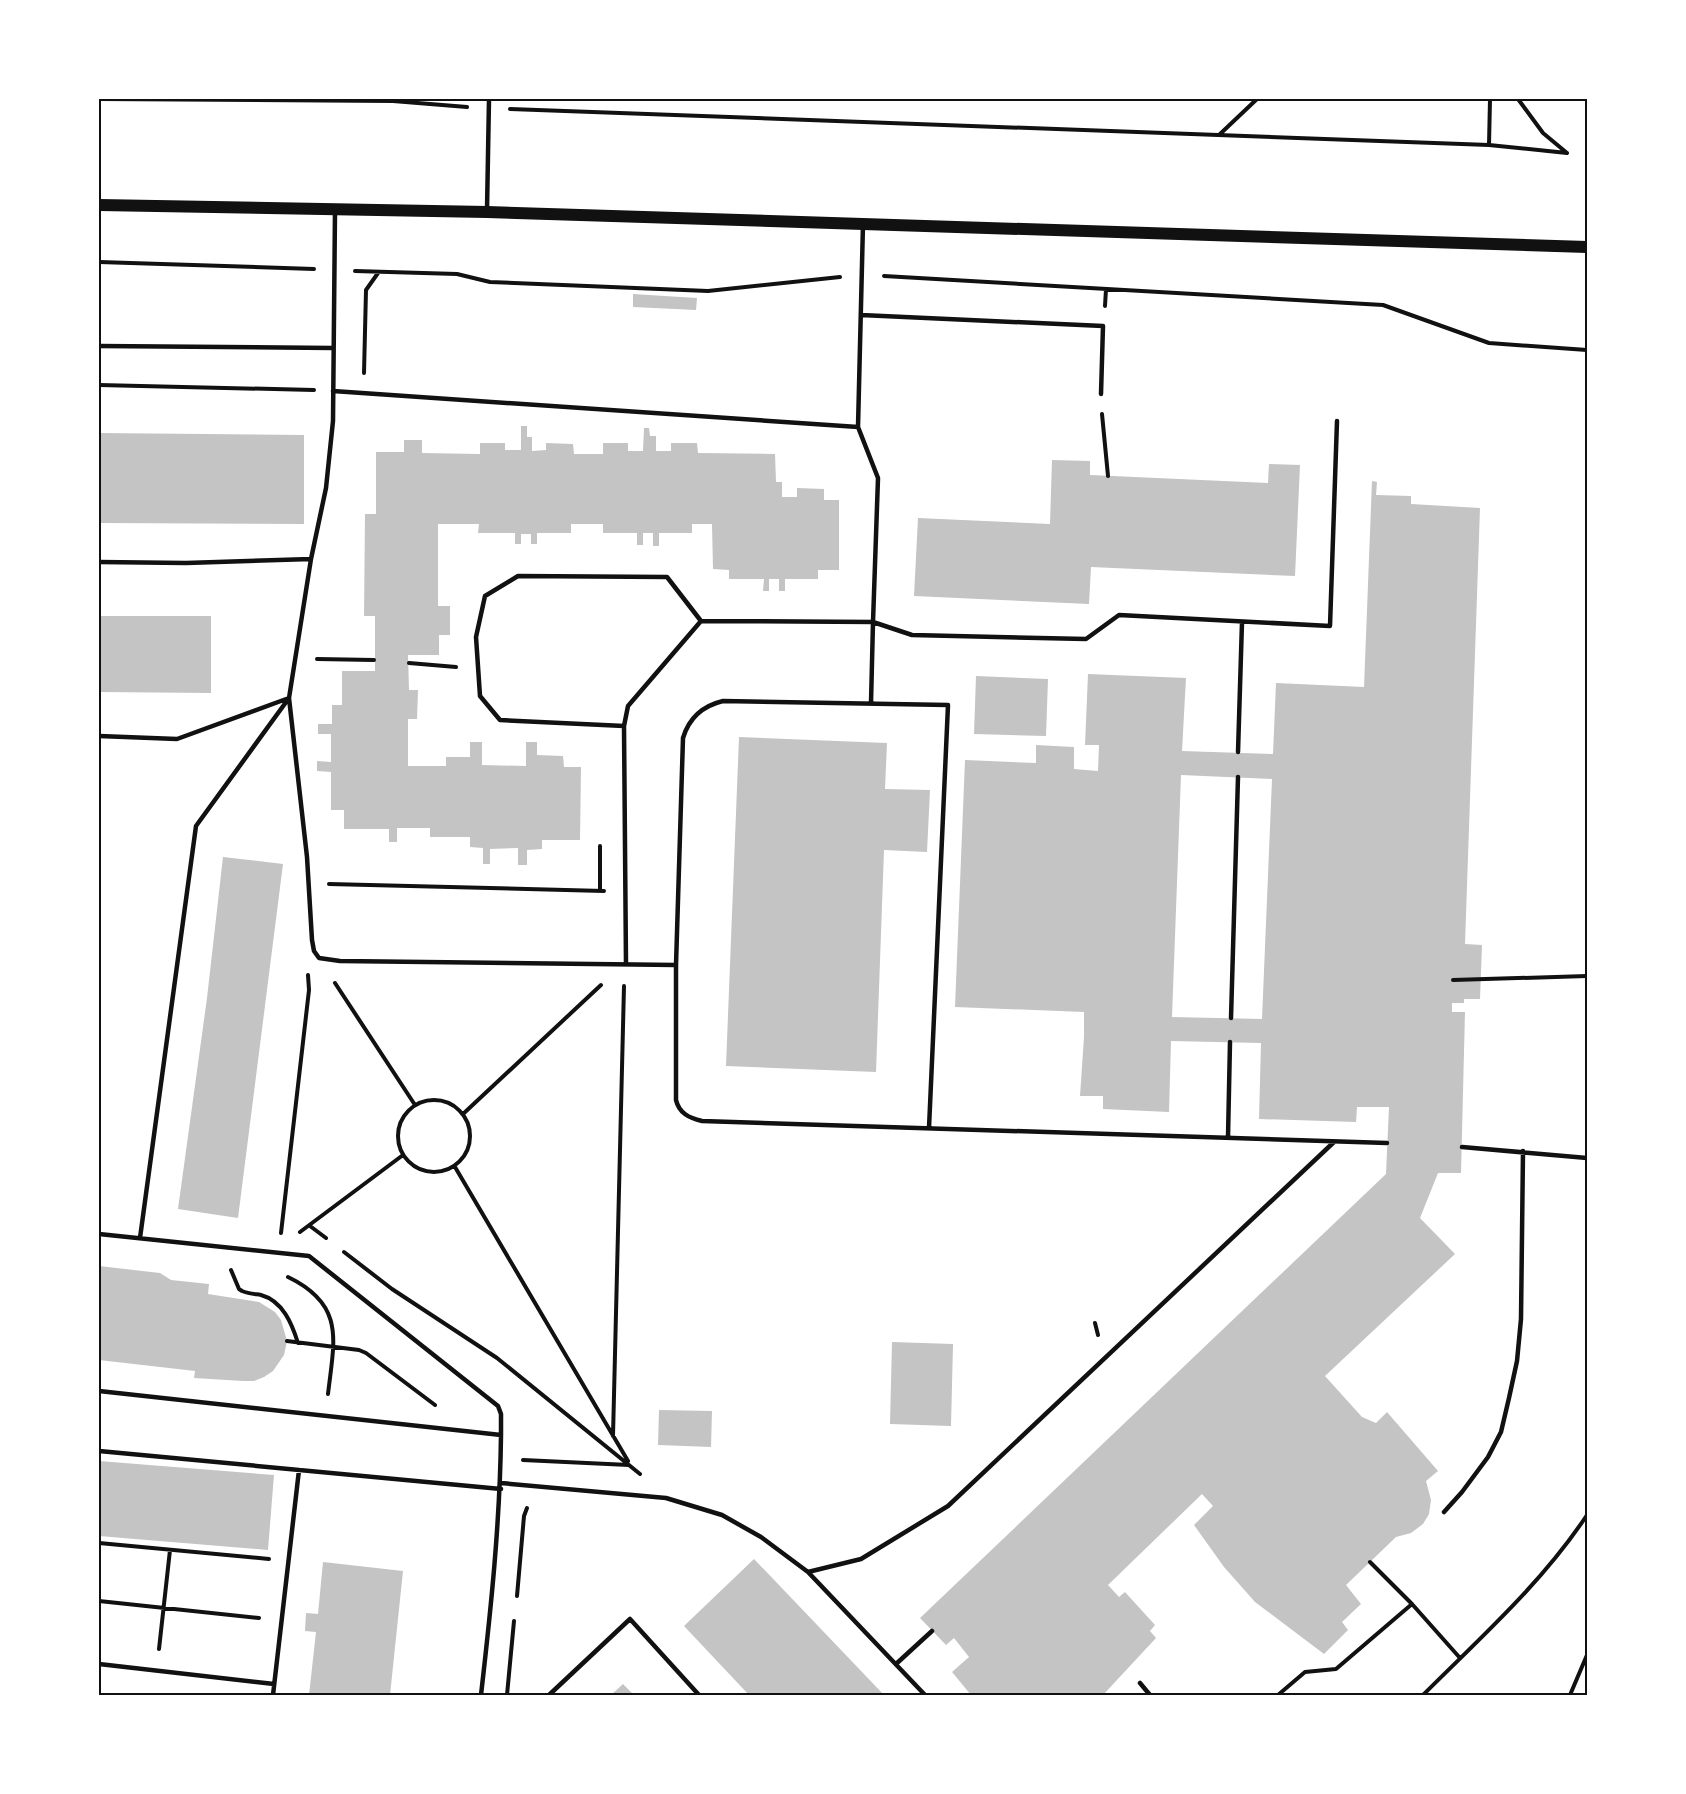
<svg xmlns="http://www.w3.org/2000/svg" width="1686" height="1794" font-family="Arial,sans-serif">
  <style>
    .building { fill: #c4c4c4; fill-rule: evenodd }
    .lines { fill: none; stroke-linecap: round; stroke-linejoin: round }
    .path { stroke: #111; stroke-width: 4 }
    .service { stroke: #111; stroke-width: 4.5 }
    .secondary { stroke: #111; stroke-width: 12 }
    .neatline { fill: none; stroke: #111; stroke-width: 2 }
  </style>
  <rect width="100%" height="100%" fill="#fff"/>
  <path class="building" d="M 633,294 L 697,298 L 696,310 L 633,307 Z
    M 521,426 L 527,426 L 527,437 L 532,437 L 532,451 L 546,450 L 546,443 L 573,444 L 574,454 L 603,454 L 603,443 L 628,443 L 628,451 L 643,451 L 644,428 L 649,428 L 650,436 L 656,436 L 656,451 L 671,451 L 671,443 L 697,443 L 698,453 L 775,454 L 776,482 L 782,482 L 782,497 L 797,497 L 797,488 L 824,489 L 824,500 L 839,500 L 839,570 L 818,570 L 818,579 L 785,579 L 785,591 L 779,591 L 779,579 L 769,579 L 769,591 L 763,591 L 764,579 L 729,579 L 729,570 L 713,569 L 712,524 L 692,524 L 692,533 L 659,533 L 659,546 L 653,546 L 653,533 L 643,533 L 643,545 L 637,545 L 637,533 L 603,533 L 603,524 L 571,524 L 571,533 L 537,533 L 537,544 L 531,544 L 531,534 L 521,534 L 521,544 L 515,544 L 515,533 L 478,533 L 479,524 L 438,524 L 438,606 L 450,606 L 450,635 L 439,635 L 439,655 L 408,655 L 409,690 L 418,690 L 417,719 L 408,719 L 408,766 L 446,766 L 446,757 L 470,757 L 470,742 L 482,742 L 482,765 L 526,766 L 526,742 L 537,742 L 537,755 L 563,756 L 564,767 L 581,767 L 580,840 L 542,840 L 542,849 L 527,850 L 527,865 L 518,865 L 518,848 L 490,849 L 490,864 L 483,864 L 483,848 L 470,847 L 470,837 L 430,837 L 430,828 L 397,828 L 397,842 L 389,842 L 389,829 L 344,829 L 344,810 L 331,810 L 331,772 L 317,771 L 317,761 L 331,762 L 331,734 L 318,734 L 318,724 L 332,724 L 332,705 L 342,705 L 342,671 L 375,671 L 375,616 L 364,616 L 365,514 L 376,514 L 376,452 L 404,452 L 404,440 L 422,440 L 422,453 L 480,454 L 480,443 L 505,443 L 505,450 L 521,450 Z
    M 99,433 L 304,435 L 304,524 L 99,523 Z
    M 1052,460 L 1090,461 L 1090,475 L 1268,483 L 1269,464 L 1300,465 L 1295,576 L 1091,567 L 1089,604 L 914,596 L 918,518 L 1050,524 Z
    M 1372,481 L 1377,482 L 1376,495 L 1411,496 L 1411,504 L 1480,508 L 1465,944 L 1482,945 L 1480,999 L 1464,999 L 1464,1003 L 1452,1003 L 1452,1012 L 1465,1012 L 1461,1173 L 1438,1173 L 1420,1218 L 1455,1254 L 1325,1376 L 1362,1417 L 1376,1423 L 1387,1412 L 1438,1471 L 1426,1481 L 1431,1500 L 1429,1514 L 1423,1524 L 1411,1533 L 1396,1537 L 1346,1585 L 1361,1604 L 1342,1622 L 1348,1630 L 1324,1654 L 1255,1602 L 1224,1567 L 1194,1525 L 1213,1506 L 1202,1494 L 1108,1585 L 1119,1597 L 1125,1592 L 1155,1625 L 1150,1631 L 1156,1638 L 1103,1695 L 971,1695 L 952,1672 L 969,1657 L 954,1638 L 946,1645 L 920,1618 L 1386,1174 L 1389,1107 L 1357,1107 L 1356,1122 L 1259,1119 L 1261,1043 L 1171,1041 L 1169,1112 L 1103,1109 L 1103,1096 L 1080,1096 L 1084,1037 L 1084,1012 L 955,1007 L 965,760 L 1036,763 L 1036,745 L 1074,747 L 1074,769 L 1098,771 L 1099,745 L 1085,745 L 1088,674 L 1186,678 L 1182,751 L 1273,754 L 1276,683 L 1364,687 ZM 1181,775 L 1272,779 L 1262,1019 L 1172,1017 Z
    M 99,616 L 211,616 L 211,693 L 99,692 Z
    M 976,676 L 1048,679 L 1046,736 L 974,734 Z
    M 739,737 L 887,743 L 885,789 L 930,790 L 927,852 L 884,850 L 876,1072 L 726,1066 Z
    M 223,857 L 283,864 L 238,1218 L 178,1209 L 207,998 Z
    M 99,1266 L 160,1273 L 171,1280 L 209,1284 L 208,1294 L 259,1302 L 275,1312 L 281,1320 L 287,1341 L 284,1355 L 273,1371 L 264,1377 L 254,1381 L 243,1381 L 194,1378 L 195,1371 L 99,1360 Z
    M 892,1342 L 953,1344 L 951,1426 L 890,1424 Z
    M 659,1410 L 712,1411 L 711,1447 L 658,1445 Z
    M 99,1461 L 274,1475 L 268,1550 L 99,1536 Z
    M 754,1559 L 778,1584 L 884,1695 L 749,1695 L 684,1626 Z
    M 323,1562 L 403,1571 L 390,1695 L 309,1695 L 316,1632 L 305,1631 L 306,1613 L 318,1614 Z
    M 623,1684 L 634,1695 L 611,1695 Z"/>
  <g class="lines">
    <path class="path" d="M 99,99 L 393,101 L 467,107
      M 1518,99 L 1543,133 L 1567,153
      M 510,109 L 1489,145 L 1567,153
      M 1219,135 L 1257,99
      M 1489,145 L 1490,99
      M 99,262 L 314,269
      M 355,271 L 457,274 L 490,282 L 708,291 L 840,277
      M 884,276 L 1383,305 L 1489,343 L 1587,350
      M 1105,306 L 1106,289
      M 364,373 L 366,290 L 378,273
      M 99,385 L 314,390
      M 1102,414 L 1108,476
      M 317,659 L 374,660
      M 409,663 L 456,667
      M 329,884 L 604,891
      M 600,891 L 600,846
      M 1453,980 L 1587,976
      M 335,983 L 415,1105
      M398 1136a36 36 0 1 1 72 0a36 36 0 1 1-72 0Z
      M 463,1114 L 601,985
      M 455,1167 L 628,1461
      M 310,1226 L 326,1238
      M 300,1232 L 403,1155
      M 281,1233 L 309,990 L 308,975
      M 344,1252 L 392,1289 L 497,1358 L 640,1474
      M 231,1270 L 239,1289 L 242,1291 C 249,1294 255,1294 261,1295 C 283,1301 292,1324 298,1343
      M 288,1277 C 346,1305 334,1341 328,1394
      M 1095,1323 L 1098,1335
      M 287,1341 L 359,1350 L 366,1353 L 435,1405
      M 613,1436 L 624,986
      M 523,1460 L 629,1465
      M 99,1543 L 269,1559
      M 1370,1562 L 1412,1604 L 1460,1658
      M 517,1596 L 524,1516 L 527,1508
      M 99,1601 L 259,1618
      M 159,1649 L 170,1550
      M 507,1695 L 514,1621
      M 1278,1695 L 1305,1672 L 1336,1669 L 1412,1604
      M 1423,1695 C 1480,1638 1542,1583 1587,1515
      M 1570,1695 L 1587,1655"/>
    <path class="service" d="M 487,210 L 489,99
      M 861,315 L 1103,326 L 1101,394
      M 99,346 L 333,348
      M 333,391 L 858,427
      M 99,562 L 186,563 L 311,559
      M 871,703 L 873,622 L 912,635 L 1086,639 L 1119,615 L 1330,626 L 1337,421
      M 624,726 L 500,720 L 480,696 L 476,637 L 485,596 L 518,576 L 667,577 L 701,621
      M 99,736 L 177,739 L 289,698 L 307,857 L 312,940 L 314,951 L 319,958 L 340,961 L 676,965
      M 1238,752 L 1242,622
      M 626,964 L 624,726 L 628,706 L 701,621 L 873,622 L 878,478 L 858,427 L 863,224
      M 1231,1018 L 1238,777
      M 929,1128 L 948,705 L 723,701 C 702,706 689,718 683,738 L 676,965 L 676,1100 C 679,1113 689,1118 702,1121 L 1387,1143
      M 1228,1137 L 1230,1042
      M 1462,1147 L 1587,1158
      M 99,1234 L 309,1256 L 498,1406 L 501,1414 L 501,1435 L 99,1391
      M 140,1238 L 196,826 L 289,698 L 311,559 L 326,488 L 333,421 L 335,211
      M 99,1451 L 501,1489
      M 501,1483 L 666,1498 L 722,1515 L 761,1537 L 808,1572 L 925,1695
      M 1444,1512 L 1462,1492 L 1488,1457 L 1501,1432 L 1509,1398 L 1517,1361 L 1521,1319 L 1523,1151
      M 808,1572 L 861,1559 L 948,1506 L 1334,1142
      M 99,1664 L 274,1684
      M 896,1664 L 932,1631
      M 1140,1683 L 1150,1695
      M 273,1695 L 299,1470
      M 481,1695 C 491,1608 500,1523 501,1435
      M 549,1695 L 630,1619 L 699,1695"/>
    <path class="secondary" d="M 99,205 L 487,212 L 1587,247"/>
  </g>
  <rect width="1686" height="1794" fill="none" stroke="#ffffff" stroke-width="201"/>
  <rect x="100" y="100" width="1486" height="1594" class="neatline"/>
</svg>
